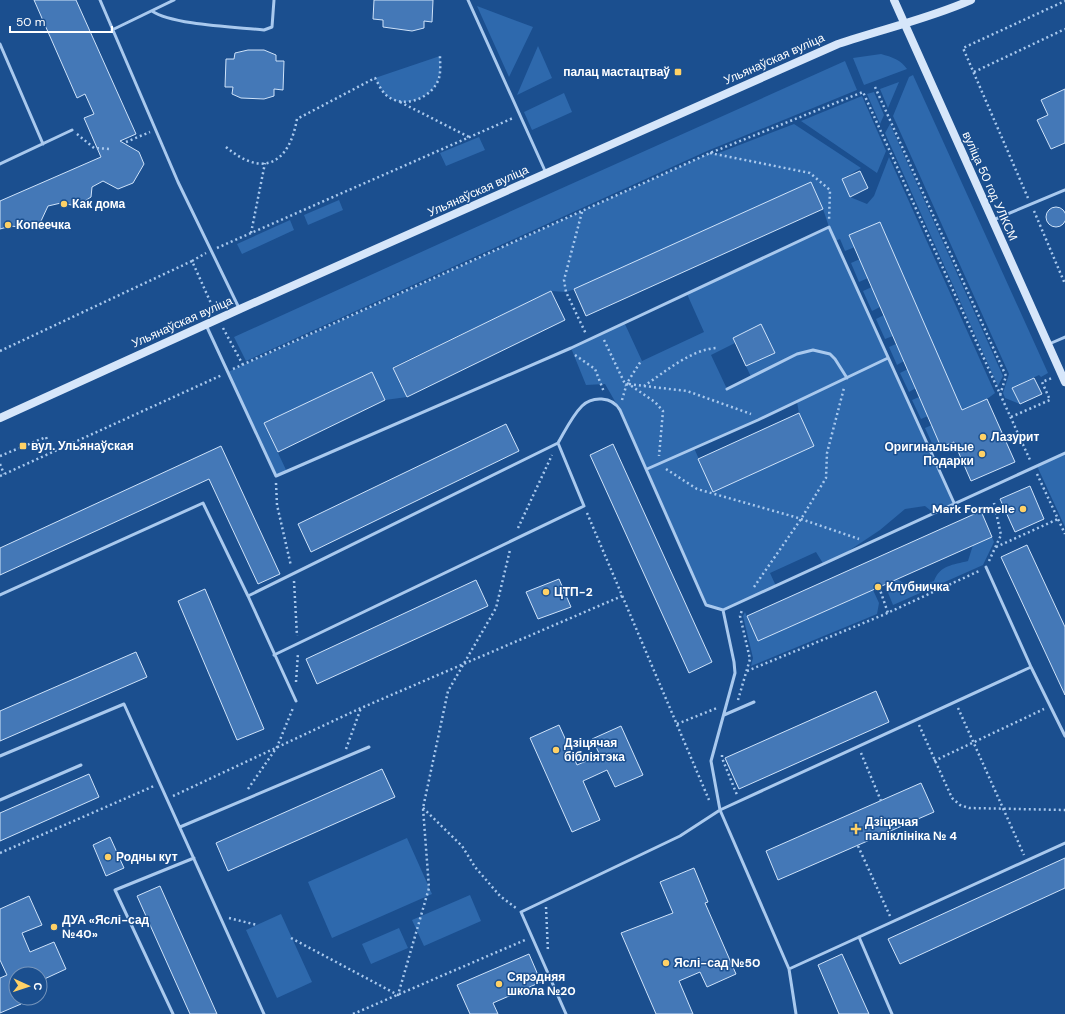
<svg xmlns="http://www.w3.org/2000/svg" width="1065" height="1014" font-family="'DM Sans',sans-serif">
  <style>
    .green { fill: #2e69ad; fill-rule: evenodd }
    .building { fill: #4478b7; stroke: #cfe3fa }
    .lines { fill: none; stroke-linecap: round; stroke-linejoin: round }
    .path { stroke: #a9c9ee; stroke-width: 2.5; stroke-dasharray: 2 3; stroke-linecap: butt }
    .service { stroke: #a9c9ee; stroke-width: 3 }
    .secondary { stroke: #d6e6fa; stroke-width: 8 }
    .poi-dot { fill: #ffd166; stroke: #1b4f8f; stroke-width: 1.5 }
    .labels { text-anchor: middle; stroke-width: 3; stroke-linejoin: round; paint-order: stroke }
    .street-label { font-size: 12px; fill: #fff; stroke: #1b4f8f }
    .poi-label { font-size: 12px; font-weight: bold; fill: #fff; stroke: #1b4f8f; text-anchor: start }
  </style>
  <rect width="100%" height="100%" fill="#1b4f8f"/>
  <path class="green" d="M 477,6 L 533,27 L 509,77 Z
    M 538,46 L 552,78 L 517,95 Z
    M 881,54 C 892,57 901,60 907,69 L 864,85 L 853,58 Z
    M 440,56 C 440,62 441,71 439,78 C 433,98 402,111 385,94 C 381,90 378,83 375,78 Z
    M 845,61 L 857,90 L 707,151 L 246,361 L 234,337 L 560,189 Z
    M 913,75 L 1048,373 L 1041,377 L 1039,375 L 1012,388 L 1020,404 L 1005,398 L 1003,393 L 1009,374 L 893,116 L 909,77 Z
    M 899,82 L 888,108 L 880,89 Z
    M 874,92 L 884,115 L 880,124 L 867,94 Z
    M 564,93 L 572,112 L 532,130 L 524,112 Z
    M 862,96 L 886,151 L 877,173 L 801,121 Z
    M 794,124 L 861,168 L 842,179 L 850,197 L 867,204 L 874,196 L 889,157 L 995,393 L 987,399 L 962,410 L 855,247 L 845,251 L 840,239 L 835,241 L 955,505 L 935,514 L 925,506 L 905,509 L 880,530 L 835,560 L 824,565 L 816,552 L 770,573 L 776,586 L 723,610 L 706,605 L 620,410 L 605,384 L 586,385 L 571,348 L 624,322 L 642,361 L 704,332 L 687,294 L 829,227 L 823,209 L 566,292 L 551,291 L 393,367 L 407,397 L 385,400 L 372,372 L 264,423 L 287,472 L 276,476 L 228,372 L 710,153 L 716,154 ZM 761,325 L 775,353 L 746,366 L 751,377 L 727,389 L 711,355 L 735,343 L 733,338 ZM 797,402 L 799,413 L 814,446 L 713,491 L 694,448 Z
    M 890,124 L 1003,376 L 998,386 L 885,133 Z
    M 479,137 L 485,150 L 446,166 L 440,153 Z
    M 339,200 L 343,210 L 308,225 L 304,215 Z
    M 290,220 L 294,230 L 242,254 L 237,244 Z
    M 860,259 L 868,278 L 859,282 L 851,263 Z
    M 872,287 L 880,307 L 872,311 L 863,291 Z
    M 884,315 L 893,336 L 885,339 L 876,319 Z
    M 896,344 L 904,361 L 897,365 L 889,347 Z
    M 908,369 L 916,388 L 909,392 L 900,373 Z
    M 919,397 L 928,416 L 921,419 L 912,400 Z
    M 932,425 L 941,447 L 935,450 L 925,428 Z
    M 1065,453 L 1065,527 L 1037,466 Z
    M 992,537 L 994,542 L 983,565 L 893,605 L 885,585 L 897,579 C 910,588 920,586 934,581 C 940,565 953,565 968,561 L 973,545 Z
    M 873,590 L 879,603 L 877,614 L 751,666 L 753,658 L 743,616 L 745,612 L 758,641 Z
    M 407,838 L 432,894 L 332,938 L 308,882 Z
    M 470,895 L 481,921 L 424,946 L 412,920 Z
    M 281,914 L 312,982 L 277,998 L 246,930 Z
    M 399,928 L 408,948 L 371,964 L 362,944 Z"/>
  <path class="building" d="M 34,0 L 76,0 L 136,134 L 120,141 L 139,152 L 144,164 L 133,183 L 118,189 L 103,181 L 92,187 L 91,197 L 77,206 L 61,203 L 48,206 L 41,221 L 27,228 L 11,226 L 0,229 L 0,201 L 101,157 L 84,118 L 94,114 L 85,94 L 77,98 Z
    M 374,0 L 433,0 L 432,22 L 424,21 L 424,28 L 412,31 L 383,27 L 383,20 L 373,19 Z
    M 248,50 L 264,50 L 276,55 L 276,61 L 284,61 L 283,90 L 274,89 L 274,96 L 264,99 L 241,98 L 232,94 L 233,87 L 225,87 L 226,59 L 234,59 L 235,53 Z
    M 1065,89 L 1065,143 L 1051,149 L 1037,120 L 1048,115 L 1041,100 Z
    M 860,171 L 868,188 L 850,197 L 842,179 Z
    M 811,182 L 823,209 L 586,316 L 574,289 Z
    M1046 217a10 10 0 1 1 20 0a10 10 0 1 1-20 0Z
    M 880,222 L 962,410 L 987,399 L 1015,462 L 971,481 L 954,442 L 941,447 L 849,235 Z
    M 551,291 L 565,320 L 407,397 L 393,368 Z
    M 761,324 L 775,353 L 746,366 L 733,338 Z
    M 372,372 L 385,400 L 278,452 L 264,423 Z
    M 1034,378 L 1042,394 L 1020,404 L 1012,388 Z
    M 799,413 L 814,446 L 713,492 L 698,459 Z
    M 506,424 L 519,451 L 311,552 L 298,524 Z
    M 613,444 L 712,662 L 689,673 L 590,455 Z
    M 221,446 L 280,574 L 258,584 L 209,479 L 0,575 L 0,548 Z
    M 1030,486 L 1044,519 L 1015,532 L 1000,499 Z
    M 981,511 L 992,537 L 758,641 L 747,616 Z
    M 1027,545 L 1065,627 L 1065,695 L 1001,557 Z
    M 559,579 L 571,607 L 538,619 L 526,592 Z
    M 476,580 L 488,606 L 317,684 L 306,659 Z
    M 205,589 L 264,729 L 237,740 L 178,601 Z
    M 136,652 L 147,677 L 0,741 L 0,711 Z
    M 876,691 L 889,722 L 739,789 L 725,758 Z
    M 559,725 L 577,765 L 600,755 L 592,739 L 621,726 L 643,775 L 615,787 L 607,770 L 583,781 L 600,820 L 572,832 L 530,738 Z
    M 382,769 L 395,797 L 228,871 L 216,843 Z
    M 89,774 L 99,797 L 0,841 L 0,813 Z
    M 921,783 L 934,812 L 778,880 L 766,851 Z
    M 110,837 L 124,868 L 106,876 L 93,845 Z
    M 1065,858 L 1065,888 L 900,964 L 888,939 Z
    M 694,868 L 708,902 L 705,903 L 736,974 L 707,987 L 700,972 L 679,981 L 693,1014 L 656,1014 L 621,933 L 673,913 L 660,882 Z
    M 160,886 L 217,1014 L 190,1014 L 137,896 Z
    M 29,896 L 42,925 L 22,933 L 30,952 L 54,942 L 66,969 L 40,981 L 40,974 L 16,974 L 16,998 L 18,998 L 21,1004 L 0,1013 L 0,978 L 7,975 L 0,960 L 0,909 Z
    M 529,954 L 541,982 L 493,1003 L 498,1014 L 470,1014 L 457,985 Z
    M 842,954 L 869,1014 L 839,1014 L 818,965 Z"/>
  <g class="lines">
    <path class="path" d="M 974,72 L 1065,29
      M 875,87 L 1006,376 L 1000,395
      M 400,102 L 469,137
      M 77,134 L 94,148 L 110,149
      M 126,142 L 150,132
      M 226,147 C 263,178 289,164 297,119 L 375,78 C 378,83 381,90 385,94 C 402,111 433,98 439,78 C 441,71 440,62 440,56
      M 710,153 L 810,173 L 830,190 L 829,221
      M 1028,198 L 963,48 L 1065,1
      M 1034,211 L 1065,284
      M 582,212 L 564,280 L 566,292 L 586,334
      M 251,233 L 265,163
      M 217,248 L 513,118
      M 192,261 L 206,253
      M 223,328 L 243,365
      M 604,340 L 626,386
      M 0,351 L 192,261 L 214,310
      M 575,355 L 595,369 L 604,392
      M 233,369 L 710,153 L 863,92 L 1030,460
      M 627,383 L 655,402 L 663,411 L 659,456
      M 629,384 L 644,386 C 665,372 690,350 716,348
      M 644,386 L 687,391 L 751,414
      M 622,400 L 627,383 L 641,361
      M 1011,417 L 1050,400 L 1042,382 L 1052,378
      M 0,456 L 46,437 L 51,452
      M 0,464 L 4,474
      M 666,469 L 697,489 L 795,517 L 859,539
      M 1037,474 L 1065,534
      M 0,476 L 222,375
      M 276,483 L 277,505 L 291,566
      M 587,513 L 709,800
      M 518,528 L 552,455
      M 996,547 L 1058,519
      M 989,561 L 1001,535 L 994,503
      M 294,581 L 297,636
      M 754,587 L 801,519 L 826,478 L 827,453 L 844,388
      M 879,587 L 888,613
      M 747,671 L 883,615 L 979,571
      M 296,682 L 298,653
      M 738,700 L 750,659 L 740,616 L 742,610
      M 958,708 L 1024,855
      M 677,724 L 717,708
      M 919,725 L 952,798 L 960,805 L 969,808 L 1065,810
      M 346,749 L 361,708
      M 861,753 L 881,801
      M 722,755 L 722,758 L 737,795
      M 934,761 L 1044,709
      M 248,789 L 277,747 L 293,708
      M 173,796 L 361,708 L 622,596
      M 423,808 L 462,846 L 475,867 L 500,896 L 516,908
      M 858,846 L 890,916
      M 0,853 L 154,786
      M 546,907 L 548,952
      M 229,918 L 257,925
      M 291,938 L 398,995 L 429,888 L 423,808 L 448,691 L 496,608 L 510,550
      M 353,1014 L 525,940"/>
    <path class="service" d="M 100,0 L 178,182 L 239,308
      M 468,0 L 546,173
      M 152,11 C 172,25 237,27 264,30 L 272,27 L 274,0
      M 112,30 L 174,0
      M 0,44 L 43,144
      M 0,164 L 72,130
      M 993,220 L 1065,190
      M 206,325 L 276,476 L 571,348 L 829,227 L 955,505
      M 1049,344 L 1065,337
      M 727,389 L 797,354 L 813,350 L 830,354 L 835,359 L 847,378
      M 647,469 L 758,420 L 888,358
      M 986,567 L 1031,667 L 1065,736
      M 0,595 L 203,503 L 248,596 L 558,443 C 565,431 572,416 582,406 C 592,396 612,396 620,410 L 706,605 L 723,610 L 1065,453
      M 248,596 L 296,701
      M 274,655 L 584,506 L 558,443
      M 724,715 L 754,702
      M 0,756 L 124,704 L 264,1014
      M 0,800 L 81,765
      M 180,827 L 369,747
      M 859,937 L 892,1014
      M 789,969 L 1065,843
      M 173,1014 L 115,890 L 194,858
      M 566,1014 L 521,912 L 680,836 L 720,810 L 711,761 L 735,673 L 734,662 L 723,610
      M 796,1014 L 789,969 L 720,810 L 1031,667"/>
    <path class="secondary" d="M 894,0 L 1065,382
      M 0,418 L 240,309 L 838,44 C 882,29 928,19 971,0"/>
  </g>
  <g class="poi-dot">
    <rect x="674" y="68" width="8" height="8" rx="2"/>
    <circle cx="64" cy="204" r="4"/>
    <circle cx="8" cy="225" r="4"/>
    <circle cx="983" cy="437" r="4"/>
    <rect x="19" y="442" width="8" height="8" rx="2"/>
    <circle cx="982" cy="454" r="4"/>
    <circle cx="1023" cy="509" r="4"/>
    <circle cx="878" cy="587" r="4"/>
    <circle cx="546" cy="592" r="4"/>
    <circle cx="556" cy="750" r="4"/>
    <path d="M854 823h4v4h4v4h-4v4h-4v-4h-4v-4h4z"/>
    <circle cx="108" cy="857" r="4"/>
    <circle cx="54" cy="927" r="4"/>
    <circle cx="666" cy="963" r="4"/>
    <circle cx="499" cy="984" r="4"/>
  </g>
  <g class="labels">
    <g class="street-label">
      <text transform="translate(774 59) rotate(-24)" y="4">Ульянаўская вуліца</text>
      <text transform="translate(990 186) rotate(66)" y="4">вуліца 50 год УЛКСМ</text>
      <text transform="translate(478 191) rotate(-24)" y="4">Ульянаўская вуліца</text>
      <text transform="translate(182 322) rotate(-24)" y="4">Ульянаўская вуліца</text>
    </g>
    <g class="poi-label">
      <text x="670" y="76" text-anchor="end">палац мастацтваў</text>
      <text x="72" y="208">Как дома</text>
      <text x="16" y="229">Копеечка</text>
      <text x="991" y="441">Лазурит</text>
      <text x="31" y="450">вул. Ульянаўская</text>
      <text x="974" y="451" text-anchor="end">Оригинальные<tspan x="974" dy="14">Подарки</tspan></text>
      <text x="1015" y="513" text-anchor="end">Mark Formelle</text>
      <text x="886" y="591">Клубничка</text>
      <text x="554" y="596">ЦТП-2</text>
      <text x="564" y="747">Дзіцячая<tspan x="564" dy="14">бібліятэка</tspan></text>
      <text x="865" y="826">Дзіцячая<tspan x="865" dy="14">паліклініка № 4</tspan></text>
      <text x="116" y="861">Родны кут</text>
      <text x="62" y="924">ДУА «Яслі-сад<tspan x="62" dy="14">№40»</tspan></text>
      <text x="674" y="967">Яслі-сад №50</text>
      <text x="507" y="981">Сярэдняя<tspan x="507" dy="14">школа №20</tspan></text>
    </g>
  </g>
  <g transform="translate(28 986) rotate(93)"><circle r="19" fill="#1b4f8f" stroke="#7695bc"/>
  <path d="M0-3L7 15L0 10L-7 15Z" fill="#ffd166"/>
  <text y="-6" font-size="11" font-weight="bold" text-anchor="middle" fill="#ffffff">С</text>
  </g>
  <path d="M10 26v6h102v-6" fill="none" stroke="#ffffff" stroke-width="2"/>
  <text x="16" y="26" font-size="12" fill="#ffffff" stroke="#1b4f8f" stroke-width="3" paint-order="stroke">50 m</text>
</svg>
